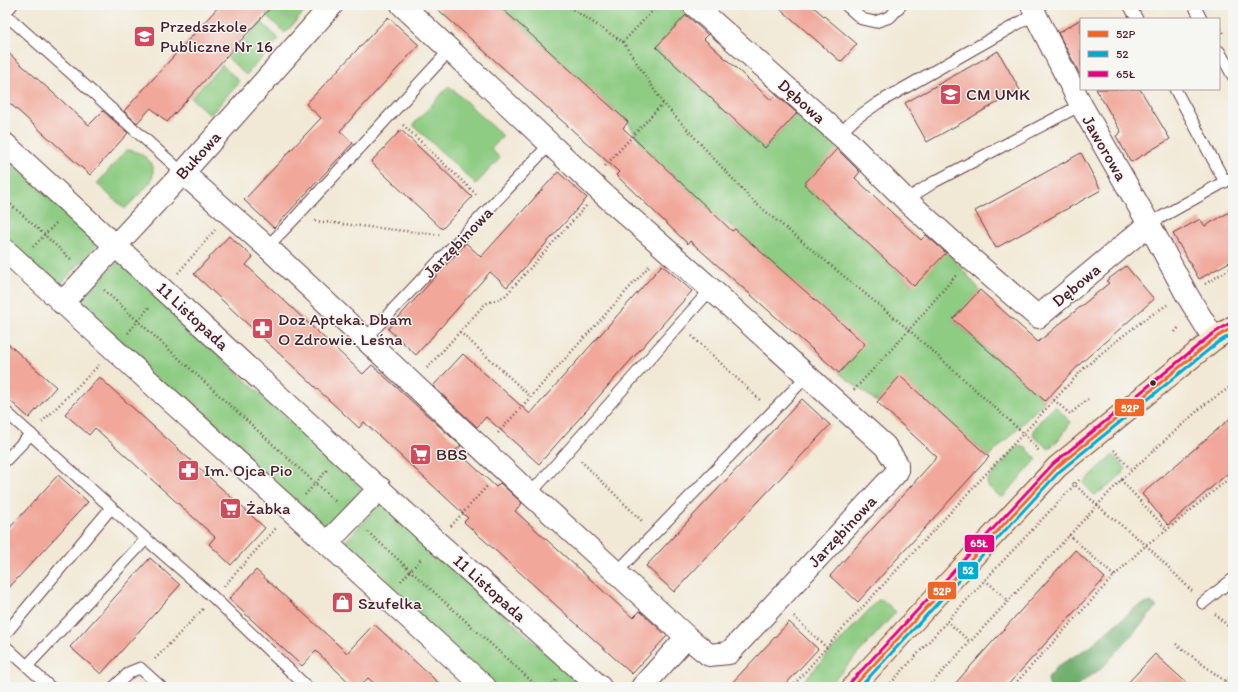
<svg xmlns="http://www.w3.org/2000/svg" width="1238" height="692" font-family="Itim,sans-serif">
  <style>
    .green { fill: #8ecc83; stroke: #6c7657 }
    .forest { fill: #72b071; stroke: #5e684e }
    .building { fill: #f1a79a }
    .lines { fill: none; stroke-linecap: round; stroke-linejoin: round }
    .lane-casing { stroke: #633d44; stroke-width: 13 }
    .street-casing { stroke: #633d44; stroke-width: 24 }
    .secondary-casing { stroke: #633d44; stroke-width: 24 }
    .path { stroke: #633d44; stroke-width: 2.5; stroke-dasharray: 1 3; stroke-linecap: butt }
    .lane { stroke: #fff; stroke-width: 11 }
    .street { stroke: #fff; stroke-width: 22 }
    .secondary { stroke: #fde5c5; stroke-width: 22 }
    .bus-1-casing { stroke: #f6f6f2; stroke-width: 6 }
    .bus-2-casing { stroke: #f6f6f2; stroke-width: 6 }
    .bus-3-casing { stroke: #f6f6f2; stroke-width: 6 }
    .bus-1 { stroke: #f26522; stroke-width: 3 }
    .bus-2 { stroke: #00a9ce; stroke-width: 3 }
    .bus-3 { stroke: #e5007d; stroke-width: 3 }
    .bus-dot { fill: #4a1f2b; stroke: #f6f6f2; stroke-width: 1.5 }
    .labels { text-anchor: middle; stroke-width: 3; stroke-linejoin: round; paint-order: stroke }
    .poi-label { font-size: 17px; fill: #4a1f2b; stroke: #f6f6f2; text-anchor: start }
    .street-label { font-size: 17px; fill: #4a1f2b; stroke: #f6f6f2 }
    .line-badge { stroke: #f6f6f2; stroke-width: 1.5 }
    .badge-label { font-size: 11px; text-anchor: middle; font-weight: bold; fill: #fff }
  </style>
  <rect width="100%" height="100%" fill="#f6f6f2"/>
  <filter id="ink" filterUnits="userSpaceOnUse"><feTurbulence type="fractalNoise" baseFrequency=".025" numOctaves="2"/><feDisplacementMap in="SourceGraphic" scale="8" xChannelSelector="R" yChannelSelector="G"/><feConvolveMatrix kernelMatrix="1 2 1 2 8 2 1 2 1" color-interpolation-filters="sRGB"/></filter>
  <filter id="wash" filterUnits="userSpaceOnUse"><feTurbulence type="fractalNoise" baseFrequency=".012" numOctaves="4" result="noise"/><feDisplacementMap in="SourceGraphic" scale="16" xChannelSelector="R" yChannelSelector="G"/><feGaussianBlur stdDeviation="0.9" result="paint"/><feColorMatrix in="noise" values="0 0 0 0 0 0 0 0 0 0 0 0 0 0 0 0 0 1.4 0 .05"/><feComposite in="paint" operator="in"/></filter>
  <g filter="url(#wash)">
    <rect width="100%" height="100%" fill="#f1e9d5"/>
    <path class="green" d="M 275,5 L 311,5 L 285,33 L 266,15 Z
      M 498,5 L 608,5 L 616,12 L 622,5 L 680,5 L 688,13 L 656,48 L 765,148 L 797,113 L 838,149 L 804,184 L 913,286 L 947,251 L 980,290 L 953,320 L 1045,401 L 989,457 L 900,377 L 877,402 L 839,373 L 864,344 L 735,229 L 715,215 L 643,147 L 628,122 Z
      M 261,22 L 279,39 L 246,75 L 228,58 Z
      M 222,65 L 240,82 L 210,115 L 191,98 Z
      M 449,86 L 503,136 L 491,149 L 500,158 L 476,184 L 413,125 Z
      M 128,150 C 145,152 160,166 150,183 L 125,209 L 97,184 L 125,151 Z
      M 5,157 L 99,243 L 57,288 L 5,241 Z
      M 118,261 L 362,489 L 321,534 L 77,304 Z
      M 1055,406 L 1071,422 L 1059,439 L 1049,449 L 1033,436 C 1034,423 1047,415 1055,406 Z
      M 1019,446 L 1026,448 L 1037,459 L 1002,498 L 988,486 L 987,483 L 988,479 L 1015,449 Z
      M 1113,455 L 1126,469 L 1112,484 L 1094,495 L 1083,483 Z
      M 381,503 L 584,687 L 494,687 L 340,547 Z
      M 878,600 L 883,600 L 896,612 L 895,613 L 828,687 L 798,687 Z"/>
    <path class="forest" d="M 1151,602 L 1157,607 L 1102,668 L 1075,687 L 1049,687 L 1048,678 L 1058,666 L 1089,647 L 1136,607 Z"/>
    <g id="blocks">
      <path class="building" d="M 220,5 L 273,5 L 167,122 L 151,108 L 137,123 L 124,111 Z
        M 433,5 L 498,5 L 628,122 L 623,128 L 732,231 L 735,229 L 865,344 L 839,373 L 690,241 L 688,244 L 616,175 L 619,172 Z
        M 776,5 L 811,5 L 857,44 L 841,62 Z
        M 686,15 L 708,35 L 704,39 L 771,100 L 776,95 L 797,113 L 765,148 L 656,47 Z
        M 388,17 L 419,45 L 340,131 L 353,143 L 274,228 L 244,200 L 321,118 L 306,104 Z
        M 1081,19 L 1081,76 L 1058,33 Z
        M 5,50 L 89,125 L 103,111 L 128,133 L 90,175 L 5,99 Z
        M 998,51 L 1020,90 L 927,142 L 905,103 Z
        M 1096,89 L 1140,89 L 1170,139 L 1131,162 L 1116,136 L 1121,132 Z
        M 401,130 L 472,197 L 442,229 L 371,162 Z
        M 837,149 L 860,172 L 855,178 L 921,240 L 926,235 L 946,253 L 914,286 L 804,184 Z
        M 1081,153 L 1101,190 L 996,248 L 975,211 Z
        M 558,172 L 587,198 L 507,287 L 490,272 L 416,355 L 388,329 L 466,243 L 481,257 Z
        M 1233,210 L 1233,260 L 1199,279 L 1173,234 L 1200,219 L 1205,226 Z
        M 229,236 L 253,257 L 246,265 L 363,374 L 372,365 L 461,446 L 456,450 L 496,487 L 500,483 L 522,503 L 515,511 L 633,618 L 640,611 L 667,636 L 632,674 L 464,522 L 468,518 L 364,422 L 359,428 L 194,274 Z
        M 662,265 L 692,291 L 539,464 L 486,417 L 477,427 L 433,386 L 463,354 L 530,414 Z
        M 1126,266 L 1154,299 L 1082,362 L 1045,401 L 953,319 L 980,290 L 1038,342 L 1109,283 L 1106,281 Z
        M 5,341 L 56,387 L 29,418 L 5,396 Z
        M 900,376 L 989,457 L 858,602 L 830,576 L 937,457 L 877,402 Z
        M 99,377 L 265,528 L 231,565 L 209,544 L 215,537 L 95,428 L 89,435 L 65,414 Z
        M 802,399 L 830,425 L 674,592 L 646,566 Z
        M 1233,416 L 1233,469 L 1168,525 L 1142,494 Z
        M 58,475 L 88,502 L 5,592 L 5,533 Z
        M 1075,550 L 1105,578 L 1006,687 L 952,687 Z
        M 150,558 L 180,585 L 101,674 L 70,647 Z
        M 256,570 L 347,653 L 374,624 L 443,687 L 378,687 L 368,678 L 360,687 L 354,687 L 316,651 L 302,666 L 229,599 Z
        M 789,622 L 818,649 L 783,687 L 728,687 Z
        M 1155,654 L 1191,687 L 1124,687 Z"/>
    </g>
  </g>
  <g filter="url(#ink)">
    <use href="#blocks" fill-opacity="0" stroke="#633d44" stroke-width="1"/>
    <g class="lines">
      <defs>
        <path id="lane" d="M 846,5 L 862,19 L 875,22 L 890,17 L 901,5
          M 1129,5 L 1137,19
          M 1194,5 L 1201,19
          M 5,13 L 12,5
          M 5,14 L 183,173
          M 1219,51 L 1233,76
          M 1175,89 L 1225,182
          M 839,134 L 855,119 L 878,103 L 1035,14
          M 906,200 L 934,182 L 1081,105
          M 1149,224 L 1233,177
          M 267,247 L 295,218 L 450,50
          M 365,339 L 550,144
          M 5,411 L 146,539 L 213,597 L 307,687
          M 5,461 L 31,434
          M 530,494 L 711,289
          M 616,573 L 807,376
          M 1203,603 L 1233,579
          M 5,634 L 111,508
          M 5,646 L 50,687
          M 27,666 L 146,539
          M 114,687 L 130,672 L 140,668 L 161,687"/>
        <path id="street" d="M 694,5 L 849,143 L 906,200 L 970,258 L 1038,317 L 1149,224
          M 1032,5 L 1036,16 L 1081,105 L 1149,224 L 1187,295 L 1214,339
          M 5,144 L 437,542 L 600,687
          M 183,173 L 267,247 L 530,494 L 687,637 L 709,655 L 729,653 L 897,472 L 897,464 L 885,446 L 711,289 L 600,191 L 402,5
          M 5,250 L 485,687
          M 62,303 L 183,173 L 332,5
          M 327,543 L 380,488
          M 642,687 L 687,637"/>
        <path id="secondary" d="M 853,687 L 955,576 L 1057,467 L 1214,339 L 1233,327"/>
      </defs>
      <use href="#lane" class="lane-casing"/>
      <use href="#street" class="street-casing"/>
      <use href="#secondary" class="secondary-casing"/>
      <path class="path" d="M 566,5 L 623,42 L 663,103 L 753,201 L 909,330 L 1023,433 L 1040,452
        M 1219,25 L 1224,34
        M 623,42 L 658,5
        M 403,125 L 478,196
        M 605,166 L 663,103
        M 5,199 L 73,261
        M 315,221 L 442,235
        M 33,247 L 57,222
        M 178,273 L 215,230
        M 1205,284 L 1233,267
        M 104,290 L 337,503
        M 460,332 L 530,396
        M 1175,332 L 1180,326
        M 128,333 L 150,306
        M 692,336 L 761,401
        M 427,368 L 485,304 L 505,296 L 586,206
        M 854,390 L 909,330 L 957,274
        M 1054,400 L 1070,414 L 1088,399
        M 42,422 L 99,365
        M 498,433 L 650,265
        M 1114,450 L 1131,470
        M 581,461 L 643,522
        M 1121,480 L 1167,530
        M 1073,483 L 1106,513 L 1146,545 L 1192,591
        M 305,495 L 327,470
        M 451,526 L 488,485
        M 368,532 L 538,687
        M 1069,535 L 1114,576
        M 985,580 L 1009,601
        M 401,581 L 422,558
        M 224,586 L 277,527
        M 1215,614 L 1233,631
        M 794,617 L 827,648
        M 947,621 L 970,642
        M 1176,644 L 1226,682 L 1230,687
        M 155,659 L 203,609
        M 550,687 L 558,678
        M 792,687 L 845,626 L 1083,369 C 1110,346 1137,323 1167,305
        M 890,687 L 891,683 L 985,580 L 1079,480
        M 928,687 L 1121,480 L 1204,405 L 1233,385
        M 1012,687 L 1114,576 L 1146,545 L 1167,530 L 1233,475
        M 1220,687 L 1226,682 L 1233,673"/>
      <use href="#lane" class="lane"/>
      <use href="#street" class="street"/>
      <use href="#secondary" class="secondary"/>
      <defs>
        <path id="bus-1" d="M 853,687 L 1057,467 L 1214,339 L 1233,327"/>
        <path id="bus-2" d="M 860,687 L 1060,471 L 1217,343 L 1233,333"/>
        <path id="bus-3" d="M 849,684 L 1053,464 L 1211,335 L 1230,323"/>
      </defs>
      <use href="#bus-1" class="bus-1-casing"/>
      <use href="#bus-2" class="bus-2-casing"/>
      <use href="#bus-3" class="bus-3-casing"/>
      <use href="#bus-1" class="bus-1"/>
      <use href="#bus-2" class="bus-2"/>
      <use href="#bus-3" class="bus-3"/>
    </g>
  </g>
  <defs>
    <symbol id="school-square" viewBox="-11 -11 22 22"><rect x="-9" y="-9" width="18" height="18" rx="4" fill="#d1495b" stroke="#f6f6f2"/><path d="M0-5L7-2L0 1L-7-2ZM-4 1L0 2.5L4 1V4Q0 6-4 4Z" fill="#fff"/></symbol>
    <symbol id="university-square" viewBox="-11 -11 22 22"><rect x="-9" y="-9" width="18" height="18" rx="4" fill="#d1495b" stroke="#f6f6f2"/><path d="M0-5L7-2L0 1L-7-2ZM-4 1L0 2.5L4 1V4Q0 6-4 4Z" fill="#fff"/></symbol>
    <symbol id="pharmacy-square" viewBox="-11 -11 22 22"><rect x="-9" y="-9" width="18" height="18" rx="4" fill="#d1495b" stroke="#f6f6f2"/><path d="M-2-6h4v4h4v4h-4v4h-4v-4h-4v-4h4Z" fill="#fff"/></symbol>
    <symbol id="supermarket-square" viewBox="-11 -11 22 22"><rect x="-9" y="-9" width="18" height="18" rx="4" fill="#d1495b" stroke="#f6f6f2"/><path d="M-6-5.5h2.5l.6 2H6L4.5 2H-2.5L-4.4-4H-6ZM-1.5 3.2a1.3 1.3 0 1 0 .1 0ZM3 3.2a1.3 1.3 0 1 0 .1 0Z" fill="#fff"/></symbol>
    <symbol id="shop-square" viewBox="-11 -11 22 22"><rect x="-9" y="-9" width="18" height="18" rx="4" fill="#d1495b" stroke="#f6f6f2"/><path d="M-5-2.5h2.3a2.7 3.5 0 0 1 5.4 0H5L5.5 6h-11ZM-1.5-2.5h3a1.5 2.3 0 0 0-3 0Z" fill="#fff"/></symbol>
  </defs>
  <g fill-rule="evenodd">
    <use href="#school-square" x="132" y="24" width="25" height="25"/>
    <use href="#university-square" x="938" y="82" width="25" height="25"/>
    <use href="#pharmacy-square" x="250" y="316" width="25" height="25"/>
    <use href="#supermarket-square" x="408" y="442" width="25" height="25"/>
    <use href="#pharmacy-square" x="176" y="458" width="25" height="25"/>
    <use href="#supermarket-square" x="218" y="496" width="25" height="25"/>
    <use href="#shop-square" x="330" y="590" width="25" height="25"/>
  </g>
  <circle class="bus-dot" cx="1153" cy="383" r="3.5"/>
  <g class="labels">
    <g class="poi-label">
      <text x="160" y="32">Przedszkole<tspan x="160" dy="20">Publiczne Nr 16</tspan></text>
      <text x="966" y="100">CM UMK</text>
      <text x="278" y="325">Doz Apteka. Dbam<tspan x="278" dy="20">O Zdrowie. Leśna</tspan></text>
      <text x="436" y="460">BBS</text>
      <text x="204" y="476">Im. Ojca Pio</text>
      <text x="246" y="514">Żabka</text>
      <text x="358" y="609">Szufelka</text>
    </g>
    <g class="street-label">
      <text transform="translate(802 101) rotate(42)" y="6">Dębowa</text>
      <text transform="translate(1105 148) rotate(60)" y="6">Jaworowa</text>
      <text transform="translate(198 155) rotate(-48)" y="6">Bukowa</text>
      <text transform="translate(458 242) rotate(-46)" y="6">Jarzębinowa</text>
      <text transform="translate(1076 285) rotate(-40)" y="6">Dębowa</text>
      <text transform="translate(193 316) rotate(43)" y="6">11 Listopada</text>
      <text transform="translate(842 531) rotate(-47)" y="6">Jarzębinowa</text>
      <text transform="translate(490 588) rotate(42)" y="6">11 Listopada</text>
    </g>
  </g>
  <g class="line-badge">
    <rect x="1114" y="398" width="31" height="19" rx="4" fill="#f26522"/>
    <rect x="964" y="534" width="31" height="19" rx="4" fill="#e5007d"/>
    <rect x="957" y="561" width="22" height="19" rx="4" fill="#00a9ce"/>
    <rect x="927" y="581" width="30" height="19" rx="4" fill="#f26522"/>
  </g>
  <g class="badge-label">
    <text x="1130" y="412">52P</text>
    <text x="979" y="547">65Ł</text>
    <text x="968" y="574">52</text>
    <text x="942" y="595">52P</text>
  </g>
  <rect width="1238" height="692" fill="none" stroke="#f6f6f2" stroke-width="20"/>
  <rect x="1080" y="18" width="140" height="72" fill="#f6f6f2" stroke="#b1a0a2"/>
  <rect x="1088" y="31" width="20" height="6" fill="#f26522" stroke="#b1a0a2"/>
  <text x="1116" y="38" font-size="12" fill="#4a1f2b">52P</text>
  <rect x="1088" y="51" width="20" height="6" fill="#00a9ce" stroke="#b1a0a2"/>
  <text x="1116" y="58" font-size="12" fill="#4a1f2b">52</text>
  <rect x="1088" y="71" width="20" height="6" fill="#e5007d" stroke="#b1a0a2"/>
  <text x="1116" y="78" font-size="12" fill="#4a1f2b">65Ł</text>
</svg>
